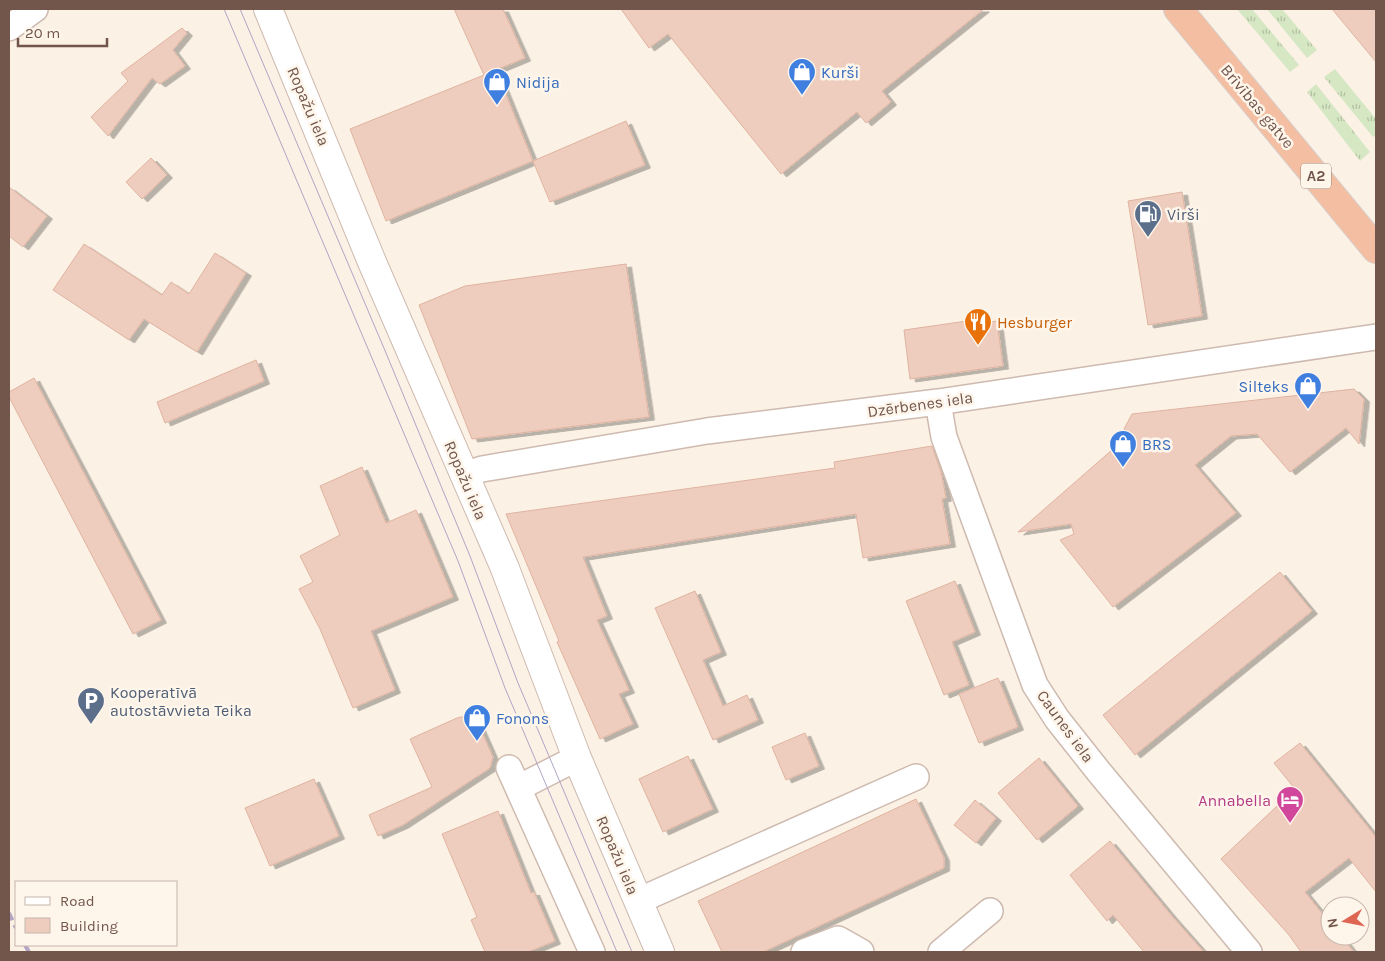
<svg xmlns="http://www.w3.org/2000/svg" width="1385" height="961" font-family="Karla,sans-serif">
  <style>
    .grass { fill: url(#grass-tufts) }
    .building { fill: #eecdbe; stroke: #e0b3a0; filter: url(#shadow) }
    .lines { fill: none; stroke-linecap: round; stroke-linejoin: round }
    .minor-casing { stroke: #cebaaf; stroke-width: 28 }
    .tertiary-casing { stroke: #cebaaf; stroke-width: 30 }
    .trunk-casing { stroke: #d8d0cd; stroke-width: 30 }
    .minor { stroke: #fff; stroke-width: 25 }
    .tertiary { stroke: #fff; stroke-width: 28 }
    .trunk { stroke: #f3bea1; stroke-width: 28 }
    .tram { stroke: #b3a4c4; stroke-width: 1 }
    .rail { stroke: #b3a4c4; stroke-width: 4; stroke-dasharray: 8 5; stroke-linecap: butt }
    .labels { text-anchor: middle; stroke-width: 5; stroke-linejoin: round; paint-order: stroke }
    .shield { fill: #fef5eb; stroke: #9c867c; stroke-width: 1 }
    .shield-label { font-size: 15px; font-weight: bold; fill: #72564c }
    .shop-label { font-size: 16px; fill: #366cbe; stroke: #fef5eb; text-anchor: start }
    .street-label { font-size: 16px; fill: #72564c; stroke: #fef5eb }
    .service-label { font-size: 16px; fill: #4e5e75; stroke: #fef5eb; text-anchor: start }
    .food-label { font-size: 16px; fill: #c56008; stroke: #fef5eb; text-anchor: start }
    .hotel-label { font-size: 16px; fill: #b23c85; stroke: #fef5eb; text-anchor: end }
  </style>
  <defs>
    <pattern id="grass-tufts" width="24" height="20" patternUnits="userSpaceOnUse" patternTransform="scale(1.25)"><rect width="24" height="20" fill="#d6e7c4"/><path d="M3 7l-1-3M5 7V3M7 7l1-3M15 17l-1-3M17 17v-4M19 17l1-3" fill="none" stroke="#b2bea1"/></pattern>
    <filter id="shadow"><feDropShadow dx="5.5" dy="3" stdDeviation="0" flood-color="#0004"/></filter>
  </defs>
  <rect width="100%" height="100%" fill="#fbf1e5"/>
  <path class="grass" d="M 1237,9 L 1252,9 L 1299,65 L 1290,72 Z
    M 1267,9 L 1282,9 L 1317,50 L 1307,58 Z
    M 1335,69 L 1376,119 L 1376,135 L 1373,137 L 1324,77 Z
    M 1316,84 L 1370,152 L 1360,161 L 1307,92 Z"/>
  <path class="building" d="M 454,9 L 503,9 L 525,58 L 496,70 L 533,161 L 386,221 L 350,129 L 484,75 Z
    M 621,9 L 984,9 L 882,91 L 891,102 L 866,123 L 857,112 L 781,174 L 668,34 L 649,48 Z
    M 1332,9 L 1376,9 L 1376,62 Z
    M 182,28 L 187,33 L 173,50 L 185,66 L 160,84 L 152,78 L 108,136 L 91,117 L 128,81 L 121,73 Z
    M 626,121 L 645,165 L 550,202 L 533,161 Z
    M 151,158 L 167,175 L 142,199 L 126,182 Z
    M 9,187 L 47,216 L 23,247 L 9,236 Z
    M 1182,192 L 1202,316 L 1148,325 L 1128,201 Z
    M 84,244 L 162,295 L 171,282 L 189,294 L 215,253 L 246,273 L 197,352 L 144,319 L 129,340 L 53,290 Z
    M 626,264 L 649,417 L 472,439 L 419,305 L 465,286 Z
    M 967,321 L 968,325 L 997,321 L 1003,366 L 910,379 L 904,330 Z
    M 256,360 L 264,381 L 165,423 L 157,402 Z
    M 34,378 L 161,620 L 133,634 L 9,397 L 9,392 Z
    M 1354,389 L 1364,399 L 1359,444 L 1346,428 L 1290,472 L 1257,434 L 1231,436 L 1195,465 L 1236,513 L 1113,607 L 1060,540 L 1074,534 L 1071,524 L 1018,532 L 1121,442 L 1125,427 L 1132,414 Z
    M 932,446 L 941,472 L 946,498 L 942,499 L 950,544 L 863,558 L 856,514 L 583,557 L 607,616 L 597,620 L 629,690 L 619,694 L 633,724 L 600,739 L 557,642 L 559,641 L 506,514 L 835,468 L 834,462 Z
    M 362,467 L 386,523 L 416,510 L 453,597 L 371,631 L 395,690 L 353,708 L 320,629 L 299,589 L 313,582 L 300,556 L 340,535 L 320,486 Z
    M 1280,572 L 1312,611 L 1135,755 L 1103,715 Z
    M 955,581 L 975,632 L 952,642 L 969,685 L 944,695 L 906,601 Z
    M 695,591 L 721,652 L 703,660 L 723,706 L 747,695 L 758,720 L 713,740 L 655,608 Z
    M 998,678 L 1018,727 L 979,743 L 959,694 Z
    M 469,715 L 477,721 L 493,757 L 490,768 L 403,825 L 378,836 L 369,815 L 432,787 L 410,739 L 457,718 Z
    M 805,733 L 819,766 L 786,780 L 772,747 Z
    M 1300,743 L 1376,837 L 1376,892 L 1349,858 L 1305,892 L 1330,923 L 1330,936 L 1341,936 L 1354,952 L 1301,952 L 1289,935 L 1221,859 L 1295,789 L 1274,763 Z
    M 688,756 L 713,809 L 663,832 L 639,779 Z
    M 1039,758 L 1078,806 L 1037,840 L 998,793 Z
    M 314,779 L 339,836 L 270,866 L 245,808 Z
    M 916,799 L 944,858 L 944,868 L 763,952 L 722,952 L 698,901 Z
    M 975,800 L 996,818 L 976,843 L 954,825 Z
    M 498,811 L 531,893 L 534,892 L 555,941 L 528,952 L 485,952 L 471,920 L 477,917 L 442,834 Z
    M 1110,841 L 1172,916 L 1204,952 L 1144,952 L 1113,915 L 1107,921 L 1070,875 Z"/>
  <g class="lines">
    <defs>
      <path id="minor" d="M 9,28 L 35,9
        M 938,402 L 944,437 L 1035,685 L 1057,719 L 1099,772 L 1249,952
        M 464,475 L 482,469 L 707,431 L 938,402 L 1376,337
        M 509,768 L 592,952
        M 518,788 L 577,758
        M 638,901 L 916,777
        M 804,952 L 838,939 L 861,952
        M 941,952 L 990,911"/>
      <path id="tertiary" d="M 268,9 L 372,262 L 504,566 L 577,758 L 660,952"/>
      <path id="trunk" d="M 1178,9 L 1376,249"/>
    </defs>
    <use href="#minor" class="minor-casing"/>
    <use href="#tertiary" class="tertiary-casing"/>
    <use href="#trunk" class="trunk-casing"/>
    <use href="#minor" class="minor"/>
    <use href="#tertiary" class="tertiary"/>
    <use href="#trunk" class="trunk"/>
    <path class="tram" d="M 224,9 L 458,561 L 505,688 L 617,952
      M 240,9 L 386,353 L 470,556 L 518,683 L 632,952"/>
    <path class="rail" d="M 9,913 L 16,928
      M 25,945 L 29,952"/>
  </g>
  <defs>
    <symbol id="shop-pin" viewBox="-11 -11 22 30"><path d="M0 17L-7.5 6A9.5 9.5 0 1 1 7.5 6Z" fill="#3f7fe0" stroke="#fef5eb"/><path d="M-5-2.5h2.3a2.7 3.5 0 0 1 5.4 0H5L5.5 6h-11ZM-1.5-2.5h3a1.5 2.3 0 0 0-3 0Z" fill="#fff"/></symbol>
    <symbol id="fuel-pin" viewBox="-11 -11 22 30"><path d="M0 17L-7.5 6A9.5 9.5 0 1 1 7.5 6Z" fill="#5c6f8a" stroke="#fef5eb"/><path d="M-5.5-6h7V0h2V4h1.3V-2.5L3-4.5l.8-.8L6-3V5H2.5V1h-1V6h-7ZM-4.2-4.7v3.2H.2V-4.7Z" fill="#fff"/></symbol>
    <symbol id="restaurant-pin" viewBox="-11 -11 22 30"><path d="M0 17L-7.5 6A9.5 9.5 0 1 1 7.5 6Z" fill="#e8710a" stroke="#fef5eb"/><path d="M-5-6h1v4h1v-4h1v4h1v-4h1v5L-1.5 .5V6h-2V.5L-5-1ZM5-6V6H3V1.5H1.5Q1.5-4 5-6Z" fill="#fff"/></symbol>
    <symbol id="parking-pin" viewBox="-11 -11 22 30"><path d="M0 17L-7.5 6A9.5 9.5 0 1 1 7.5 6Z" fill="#5c6f8a" stroke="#fef5eb"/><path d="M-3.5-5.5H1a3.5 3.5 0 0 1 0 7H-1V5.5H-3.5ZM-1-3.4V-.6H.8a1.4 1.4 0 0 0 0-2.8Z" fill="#fff"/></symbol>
    <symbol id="hotel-pin" viewBox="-11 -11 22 30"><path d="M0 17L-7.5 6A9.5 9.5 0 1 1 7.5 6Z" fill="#d1479c" stroke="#fef5eb"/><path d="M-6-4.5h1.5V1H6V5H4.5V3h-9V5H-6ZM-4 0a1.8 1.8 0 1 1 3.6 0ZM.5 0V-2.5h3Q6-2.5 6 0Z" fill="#fff"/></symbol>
  </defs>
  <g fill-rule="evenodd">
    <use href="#shop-pin" x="786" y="56" width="32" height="43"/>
    <use href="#shop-pin" x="481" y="66" width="32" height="43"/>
    <use href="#fuel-pin" x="1132" y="198" width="32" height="43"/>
    <use href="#restaurant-pin" x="962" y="306" width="32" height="43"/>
    <use href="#shop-pin" x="1292" y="370" width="32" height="43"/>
    <use href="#shop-pin" x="1107" y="428" width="32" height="43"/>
    <use href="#parking-pin" x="75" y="685" width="32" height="43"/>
    <use href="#shop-pin" x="461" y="702" width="32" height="43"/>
    <use href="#hotel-pin" x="1274" y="784" width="32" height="43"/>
  </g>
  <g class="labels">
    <rect class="shield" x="1301" y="163.5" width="30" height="25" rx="4"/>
    <g class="shield-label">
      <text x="1316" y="181">A2</text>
    </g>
    <g class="shop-label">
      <text x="821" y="78">Kurši</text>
      <text x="516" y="88">Nidija</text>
      <text x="1289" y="392" text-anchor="end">Silteks</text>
      <text x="1142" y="450">BRS</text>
      <text x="496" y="724">Fonons</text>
    </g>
    <g class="street-label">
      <text transform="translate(309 106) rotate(67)" y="6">Ropažu iela</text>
      <text transform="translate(1258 106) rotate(50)" y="6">Brīvības gatve</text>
      <text transform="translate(920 404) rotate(-8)" y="6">Dzērbenes iela</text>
      <text transform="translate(466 480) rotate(67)" y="6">Ropažu iela</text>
      <text transform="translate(1066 726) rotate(54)" y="6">Caunes iela</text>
      <text transform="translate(618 855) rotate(67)" y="6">Ropažu iela</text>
    </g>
    <g class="service-label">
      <text x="1167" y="220">Virši</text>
      <text x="110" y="698">Kooperatīvā<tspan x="110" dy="18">autostāvvieta Teika</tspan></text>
    </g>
    <g class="food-label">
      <text x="997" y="328">Hesburger</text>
    </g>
    <g class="hotel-label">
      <text x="1271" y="806">Annabella</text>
    </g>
  </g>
  <rect width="1385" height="961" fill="none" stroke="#72564c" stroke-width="20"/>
  <rect x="15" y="881" width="162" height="65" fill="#fef5eb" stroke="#c6b5ab"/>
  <rect x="25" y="897" width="25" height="8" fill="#ffffff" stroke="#c6b5ab"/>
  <text x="60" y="906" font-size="15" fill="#72564c">Road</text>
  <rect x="25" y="918" width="25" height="15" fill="#eecdbe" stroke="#c6b5ab"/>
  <text x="60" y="931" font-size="15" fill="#72564c">Building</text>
  <g transform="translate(1345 921) rotate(260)"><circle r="24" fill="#fef5eb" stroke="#c6b5ab"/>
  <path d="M0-4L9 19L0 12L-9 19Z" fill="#dd6552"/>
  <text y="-8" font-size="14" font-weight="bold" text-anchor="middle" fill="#72564c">N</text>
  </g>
  <path d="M18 38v8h89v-8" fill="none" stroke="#72564c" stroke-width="2.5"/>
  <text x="25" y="38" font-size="15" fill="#72564c" stroke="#fef5eb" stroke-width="4" paint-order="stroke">20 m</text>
</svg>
